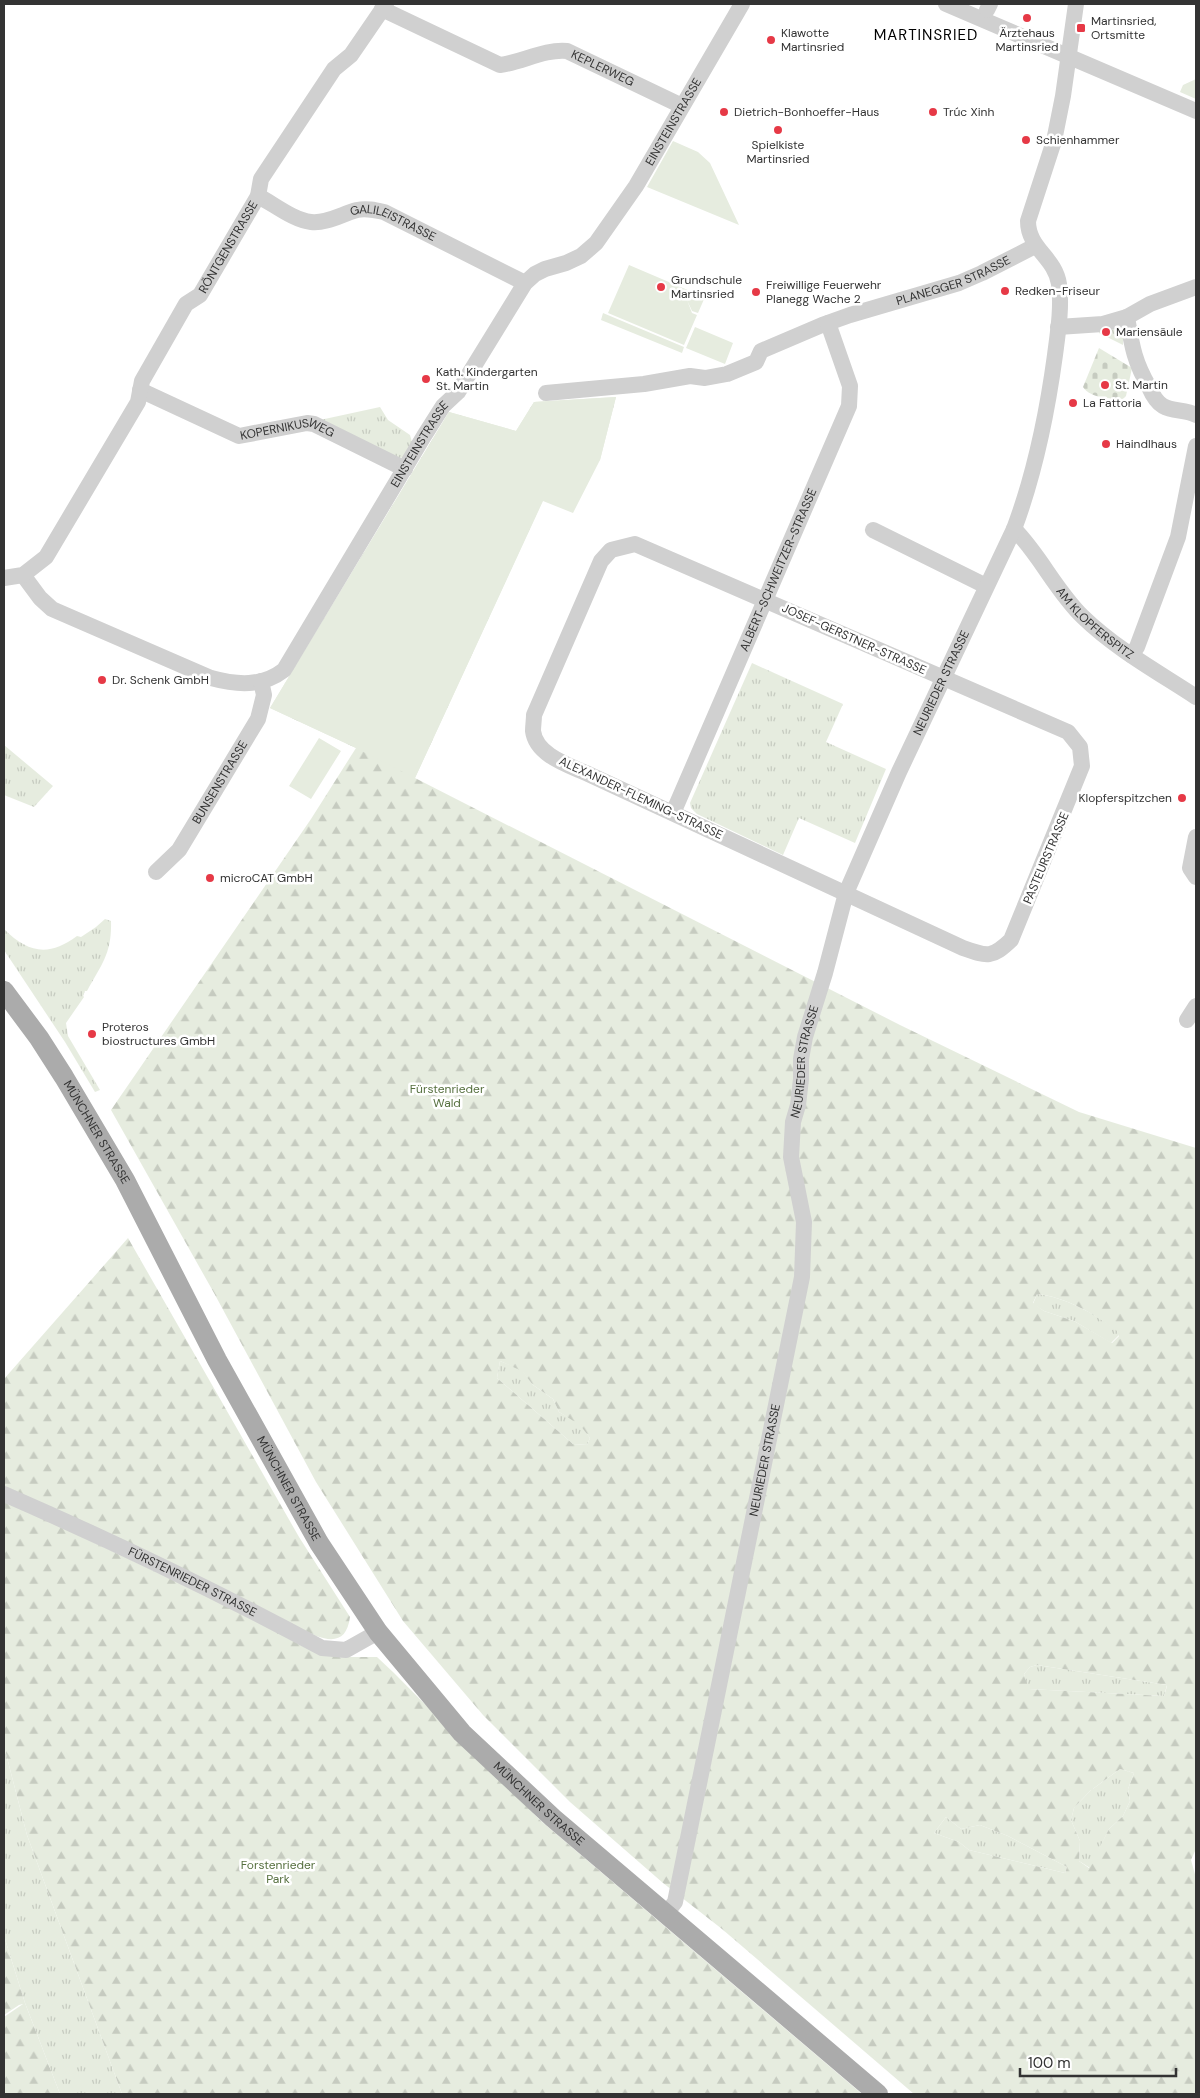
<svg xmlns="http://www.w3.org/2000/svg" width="1200" height="2098" font-family="'DM Sans',sans-serif">
  <style>
    .grass { fill: url(#grass-tufts) }
    .forest { fill: url(#forest-firs); fill-rule: evenodd }
    .cemetery { fill: url(#cemetery-stones) }
    .park { fill: #e6ecdf }
    .lines { fill: none; stroke-linecap: round; stroke-linejoin: round }
    .minor { stroke: #d0d0d0; stroke-width: 16 }
    .major { stroke: #ababab; stroke-width: 20 }
    .poi-dot { fill: #e63946; stroke: #fff; stroke-width: 2 }
    .labels { text-anchor: middle; stroke-width: 5; stroke-linejoin: round; paint-order: stroke }
    .poi-label { font-size: 12px; fill: #333; stroke: #fff; text-anchor: start }
    .street-label { font-size: 12px; fill: #333; stroke: #fff }
    .park-label { font-size: 12px; fill: #56703f; stroke: #fff }
    .quarter-label { font-size: 15px; letter-spacing: 1px; fill: #000; stroke: #fff }
  </style>
  <defs>
    <pattern id="grass-tufts" width="24" height="20" patternUnits="userSpaceOnUse" patternTransform="scale(1.25)"><rect width="24" height="20" fill="#e6ecdf"/><path d="M3 7l-1-3M5 7V3M7 7l1-3M15 17l-1-3M17 17v-4M19 17l1-3" fill="none" stroke="#c6cbc0"/></pattern>
    <pattern id="forest-firs" width="22" height="20" patternUnits="userSpaceOnUse" patternTransform="scale(1.25)"><rect width="22" height="20" fill="#e6ecdf"/><path d="M5 1l3.5 6h-7zM16 11l3.5 6h-7z" fill="#c6cbc0"/></pattern>
    <pattern id="cemetery-stones" width="16" height="16" patternUnits="userSpaceOnUse" patternTransform="scale(1.25)"><rect width="16" height="16" fill="#e6ecdf"/><path d="M2 7V4a2 2 0 0 1 4 0v3zM10 15v-3a2 2 0 0 1 4 0v3z" fill="#c6cbc0"/></pattern>
  </defs>
  <rect width="100%" height="100%" fill="#fff"/>
  <path class="grass" d="M 1123,324 L 1123,345 L 1099,333 L 1100,329 Z
    M 380,407 L 388,420 L 410,435 L 412,442 L 404,457 L 396,459 L 320,420 Z
    M 752,663 L 843,704 L 826,742 L 886,769 L 855,843 L 799,818 L 783,855 L 697,814 L 691,808 L 690,803 Z
    M 4,745 L 53,786 L 34,807 L 4,795 Z
    M 105,919 L 111,921 C 112,953 102,964 87,991 L 85,991 L 83,996 L 84,997 L 66,1023 L 68,1036 L 100,1090 L 95,1092 L 65,1042 L 4,950 L 4,929 C 28,953 49,957 77,936 L 81,937 L 96,927 Z
    M 1037,1294 C 1066,1297 1094,1314 1117,1330 L 1119,1335 L 1111,1343 L 1074,1321 L 1044,1311 L 1033,1304 Z
    M 500,1361 L 522,1370 L 533,1385 L 553,1399 L 559,1412 L 580,1424 L 590,1438 L 587,1445 L 573,1444 L 497,1378 Z
    M 1037,1665 L 1167,1685 L 1164,1696 L 1028,1689 L 1024,1674 L 1030,1667 Z
    M 4,1746 L 27,1835 L 122,2094 L 60,2094 L 25,2003 L 4,1936 Z
    M 1120,1769 L 1134,1773 L 1128,1789 L 1130,1801 L 1123,1816 L 1109,1829 L 1090,1868 L 1079,1861 L 1080,1841 L 1071,1820 L 1074,1808 L 1090,1791 Z
    M 946,1817 L 961,1829 L 980,1825 L 1008,1836 L 1067,1867 L 1065,1873 L 969,1850 L 959,1842 L 934,1833 Z"/>
  <path class="forest" d="M 616,397 L 600,460 L 543,500 L 415,778 L 900,1025 L 1079,1112 L 1196,1148 L 1196,1852 L 1195,1851 L 1191,1860 L 1196,1878 L 1196,2094 L 914,2094 L 722,1929 L 663,1883 L 570,1802 L 483,1715 L 403,1621 L 316,1482 L 214,1293 L 111,1110 L 311,819 L 356,748 L 270,708 L 449,412 L 516,431 L 534,402 ZM 1037,1294 C 1066,1297 1094,1314 1117,1331 L 1119,1336 L 1112,1343 L 1074,1321 L 1044,1311 L 1033,1303 ZM 500,1361 L 522,1371 L 533,1385 L 553,1399 L 559,1412 L 580,1425 L 590,1438 L 587,1445 L 573,1444 L 497,1378 ZM 1037,1665 L 1167,1685 L 1167,1686 L 1164,1696 L 1029,1689 L 1024,1674 L 1030,1667 ZM 1120,1769 L 1134,1773 L 1128,1789 L 1130,1801 L 1123,1816 L 1109,1829 L 1089,1868 L 1079,1861 L 1080,1841 L 1071,1820 L 1074,1808 L 1090,1791 ZM 946,1817 L 961,1829 L 980,1825 L 1008,1836 L 1067,1867 L 1065,1873 L 969,1850 L 959,1842 L 934,1833 Z
    M 128,1238 L 299,1537 L 350,1617 C 347,1639 336,1643 316,1636 L 4,1490 L 4,1379 Z
    M 4,1500 L 336,1657 L 377,1657 L 394,1673 L 541,1821 L 862,2094 L 122,2094 L 27,1835 L 4,1746 Z
    M 4,1936 L 25,2003 L 60,2094 L 4,2094 L 4,2017 L 23,2004 L 19,2005 L 4,2015 Z"/>
  <path class="cemetery" d="M 1099,348 L 1132,368 L 1126,396 L 1123,399 C 1111,399 1090,398 1083,387 Z"/>
  <path class="park" d="M 1196,79 L 1196,99 L 1180,92 L 1183,85 Z
    M 673,141 L 698,152 L 710,163 L 739,225 L 647,187 Z
    M 629,265 L 690,291 L 687,299 L 694,292 L 705,297 L 698,313 L 692,311 L 687,300 L 692,313 L 697,315 L 684,345 L 608,313 Z
    M 603,313 L 684,347 L 682,353 L 601,320 Z
    M 695,327 L 733,343 L 725,364 L 686,348 Z
    M 616,397 L 600,460 L 573,513 L 543,501 L 415,778 L 356,748 L 270,708 L 449,412 L 516,431 L 534,402 Z
    M 319,738 L 341,751 L 311,799 L 289,786 Z"/>
  <g class="lines">
    <g class="minor">
      <path d="M 946,4 L 1196,111"/>
      <path id="s1" d="M 382,9 L 500,65 C 523,62 544,49 567,51 L 682,106"/>
      <path d="M 987,10 L 990,4"/>
      <path id="s2" d="M 258,196 C 274,204 293,220 311,222 C 326,224 342,214 357,210 C 366,208 375,210 384,212 L 525,283"/>
      <path d="M 1127,317 C 1132,346 1134,361 1149,387 C 1152,394 1156,402 1163,406 C 1173,412 1185,409 1196,415"/>
      <path d="M 1058,327 L 1103,324 L 1127,317 L 1150,304 L 1196,287"/>
      <path id="s3" d="M 140,390 L 239,436 L 307,423 L 314,424 L 405,469"/>
      <path id="s4" d="M 546,393 L 644,384 L 690,376 L 705,378 L 727,374 L 756,362 L 761,351 L 822,325 L 850,315 L 959,283 L 982,273 L 1035,246"/>
      <path id="s5" d="M 1014,529 C 1040,555 1056,591 1083,617 C 1116,649 1158,672 1196,697"/>
      <path d="M 873,530 L 986,586"/>
      <path d="M 635,544 L 1068,732 L 1080,747 L 1082,766 L 1011,940 C 992,958 988,957 963,948 L 586,773 C 568,765 536,755 533,731 C 533,726 534,720 534,715 L 601,561 L 611,550 Z"/>
      <path id="s6" d="M 23,575 L 40,598 L 52,609 L 211,678 C 237,685 262,687 284,670 L 424,436 L 443,406 L 458,392 L 525,283 L 535,274 L 545,269 L 566,263 L 581,256 L 596,243 L 636,186 L 742,4"/>
      <path id="s7" d="M 4,578 L 23,575 L 46,557 L 138,402 L 142,381 L 186,304 L 200,295 L 258,196 L 261,179 L 334,69 L 351,55 L 386,4"/>
      <path d="M 1131,655 L 1137,647 L 1178,537 L 1196,446"/>
      <path id="s8" d="M 673,813 L 849,406 L 850,386 L 828,323"/>
      <path d="M 1196,837 L 1190,868 L 1196,877"/>
      <path id="s9" d="M 156,872 L 179,850 L 258,719 L 264,695 L 261,681"/>
      <path d="M 1187,1020 L 1196,1006"/>
      <path id="s10" d="M 4,1494 C 112,1541 218,1592 322,1648 L 346,1650 L 378,1632"/>
      <path id="s11" d="M 666,1914 L 675,1902 L 802,1277 L 804,1222 L 791,1157 L 793,1122 L 798,1105 L 801,1079 L 801,1059 L 805,1037 L 825,973 L 846,893 L 899,772 L 1014,529 C 1035,473 1047,414 1055,355 C 1058,332 1062,307 1059,284 C 1055,257 1028,249 1028,221 L 1054,141 L 1063,96 L 1076,4"/>
    </g>
    <path class="major" id="s12" d="M 4,991 L 39,1038 L 64,1077 L 125,1180 L 217,1360 L 319,1543 L 378,1632 L 462,1733 L 553,1818 L 878,2094"/>
  </g>
  <g class="poi-dot">
    <circle cx="1027" cy="18" r="5"/>
    <rect x="1076" y="23" width="10" height="10" rx="2.5"/>
    <circle cx="771" cy="40" r="5"/>
    <circle cx="724" cy="112" r="5"/>
    <circle cx="933" cy="112" r="5"/>
    <circle cx="778" cy="130" r="5"/>
    <circle cx="1026" cy="140" r="5"/>
    <circle cx="661" cy="287" r="5"/>
    <circle cx="1005" cy="291" r="5"/>
    <circle cx="756" cy="292" r="5"/>
    <circle cx="1106" cy="332" r="5"/>
    <circle cx="426" cy="379" r="5"/>
    <circle cx="1105" cy="385" r="5"/>
    <circle cx="1073" cy="403" r="5"/>
    <circle cx="1106" cy="444" r="5"/>
    <circle cx="102" cy="680" r="5"/>
    <circle cx="1182" cy="798" r="5"/>
    <circle cx="210" cy="878" r="5"/>
    <circle cx="92" cy="1034" r="5"/>
  </g>
  <g class="labels">
    <g class="poi-label">
      <text x="1091" y="25">Martinsried,<tspan x="1091" dy="14">Ortsmitte</tspan></text>
      <text x="781" y="37">Klawotte<tspan x="781" dy="14">Martinsried</tspan></text>
      <text x="1027" y="37" text-anchor="middle">Ärztehaus<tspan x="1027" dy="14">Martinsried</tspan></text>
      <text x="734" y="116">Dietrich-Bonhoeffer-Haus</text>
      <text x="943" y="116">Trúc Xinh</text>
      <text x="1036" y="144">Schienhammer</text>
      <text x="778" y="149" text-anchor="middle">Spielkiste<tspan x="778" dy="14">Martinsried</tspan></text>
      <text x="671" y="284">Grundschule<tspan x="671" dy="14">Martinsried</tspan></text>
      <text x="766" y="289">Freiwillige Feuerwehr<tspan x="766" dy="14">Planegg Wache 2</tspan></text>
      <text x="1015" y="295">Redken-Friseur</text>
      <text x="1116" y="336">Mariensäule</text>
      <text x="436" y="376">Kath. Kindergarten<tspan x="436" dy="14">St. Martin</tspan></text>
      <text x="1115" y="389">St. Martin</text>
      <text x="1083" y="407">La Fattoria</text>
      <text x="1116" y="448">Haindlhaus</text>
      <text x="112" y="684">Dr. Schenk GmbH</text>
      <text x="1172" y="802" text-anchor="end">Klopferspitzchen</text>
      <text x="220" y="882">microCAT GmbH</text>
      <text x="102" y="1031">Proteros<tspan x="102" dy="14">biostructures GmbH</tspan></text>
    </g>
    <g class="street-label">
      <text dy="4" stroke="none"><textPath href="#s1" startOffset="239">KEPLERWEG</textPath></text>
      <text dy="4" stroke="none"><textPath href="#s6" startOffset="978">EINSTEINSTRASSE</textPath></text>
      <text dy="4" stroke="none"><textPath href="#s2" startOffset="146">GALILEISTRASSE</textPath></text>
      <text dy="4" stroke="none"><textPath href="#s7" startOffset="411">RÖNTGENSTRASSE</textPath></text>
      <text dy="4" stroke="none"><textPath href="#s4" startOffset="431">PLANEGGER STRASSE</textPath></text>
      <text dy="4" stroke="none"><textPath href="#s3" startOffset="159">KOPERNIKUSWEG</textPath></text>
      <text dy="4" stroke="none"><textPath href="#s6" startOffset="558">EINSTEINSTRASSE</textPath></text>
      <text dy="4" stroke="none"><textPath href="#s8" startOffset="265">ALBERT-SCHWEITZER-STRASSE</textPath></text>
      <text dy="4" stroke="none"><textPath href="#s5" startOffset="125">AM KLOPFERSPITZ</textPath></text>
      <text transform="translate(854 639) rotate(24)" y="4">JOSEF-GERSTNER-STRASSE</text>
      <text dy="4" stroke="none"><textPath href="#s11" startOffset="1276">NEURIEDER STRASSE</textPath></text>
      <text dy="4" stroke="none"><textPath href="#s9" startOffset="111">BUNSENSTRASSE</textPath></text>
      <text transform="translate(641 798) rotate(25)" y="4">ALEXANDER-FLEMING-STRASSE</text>
      <text transform="translate(1046 858) rotate(-67)" y="4">PASTEURSTRASSE</text>
      <text dy="4" stroke="none"><textPath href="#s11" startOffset="871">NEURIEDER STRASSE</textPath></text>
      <text dy="4" stroke="none"><textPath href="#s12" startOffset="169">MÜNCHNER STRASSE</textPath></text>
      <text dy="4" stroke="none"><textPath href="#s11" startOffset="466">NEURIEDER STRASSE</textPath></text>
      <text dy="4" stroke="none"><textPath href="#s12" startOffset="574">MÜNCHNER STRASSE</textPath></text>
      <text dy="4" stroke="none"><textPath href="#s10" startOffset="208">FÜRSTENRIEDER STRASSE</textPath></text>
      <text dy="4" stroke="none"><textPath href="#s12" startOffset="979">MÜNCHNER STRASSE</textPath></text>
    </g>
    <g class="park-label">
      <text x="447" y="1093">Fürstenrieder<tspan x="447" dy="14">Wald</tspan></text>
      <text x="278" y="1869">Forstenrieder<tspan x="278" dy="14">Park</tspan></text>
    </g>
    <g class="quarter-label">
      <text x="926" y="40">MARTINSRIED</text>
    </g>
  </g>
  <rect width="1200" height="2098" fill="none" stroke="#333333" stroke-width="10"/>
  <path d="M1020 2068v8h156v-8" fill="none" stroke="#333333" stroke-width="2.5"/>
  <text x="1028" y="2068" font-size="15" fill="#333333" stroke="#ffffff" stroke-width="4" paint-order="stroke">100 m</text>
</svg>
